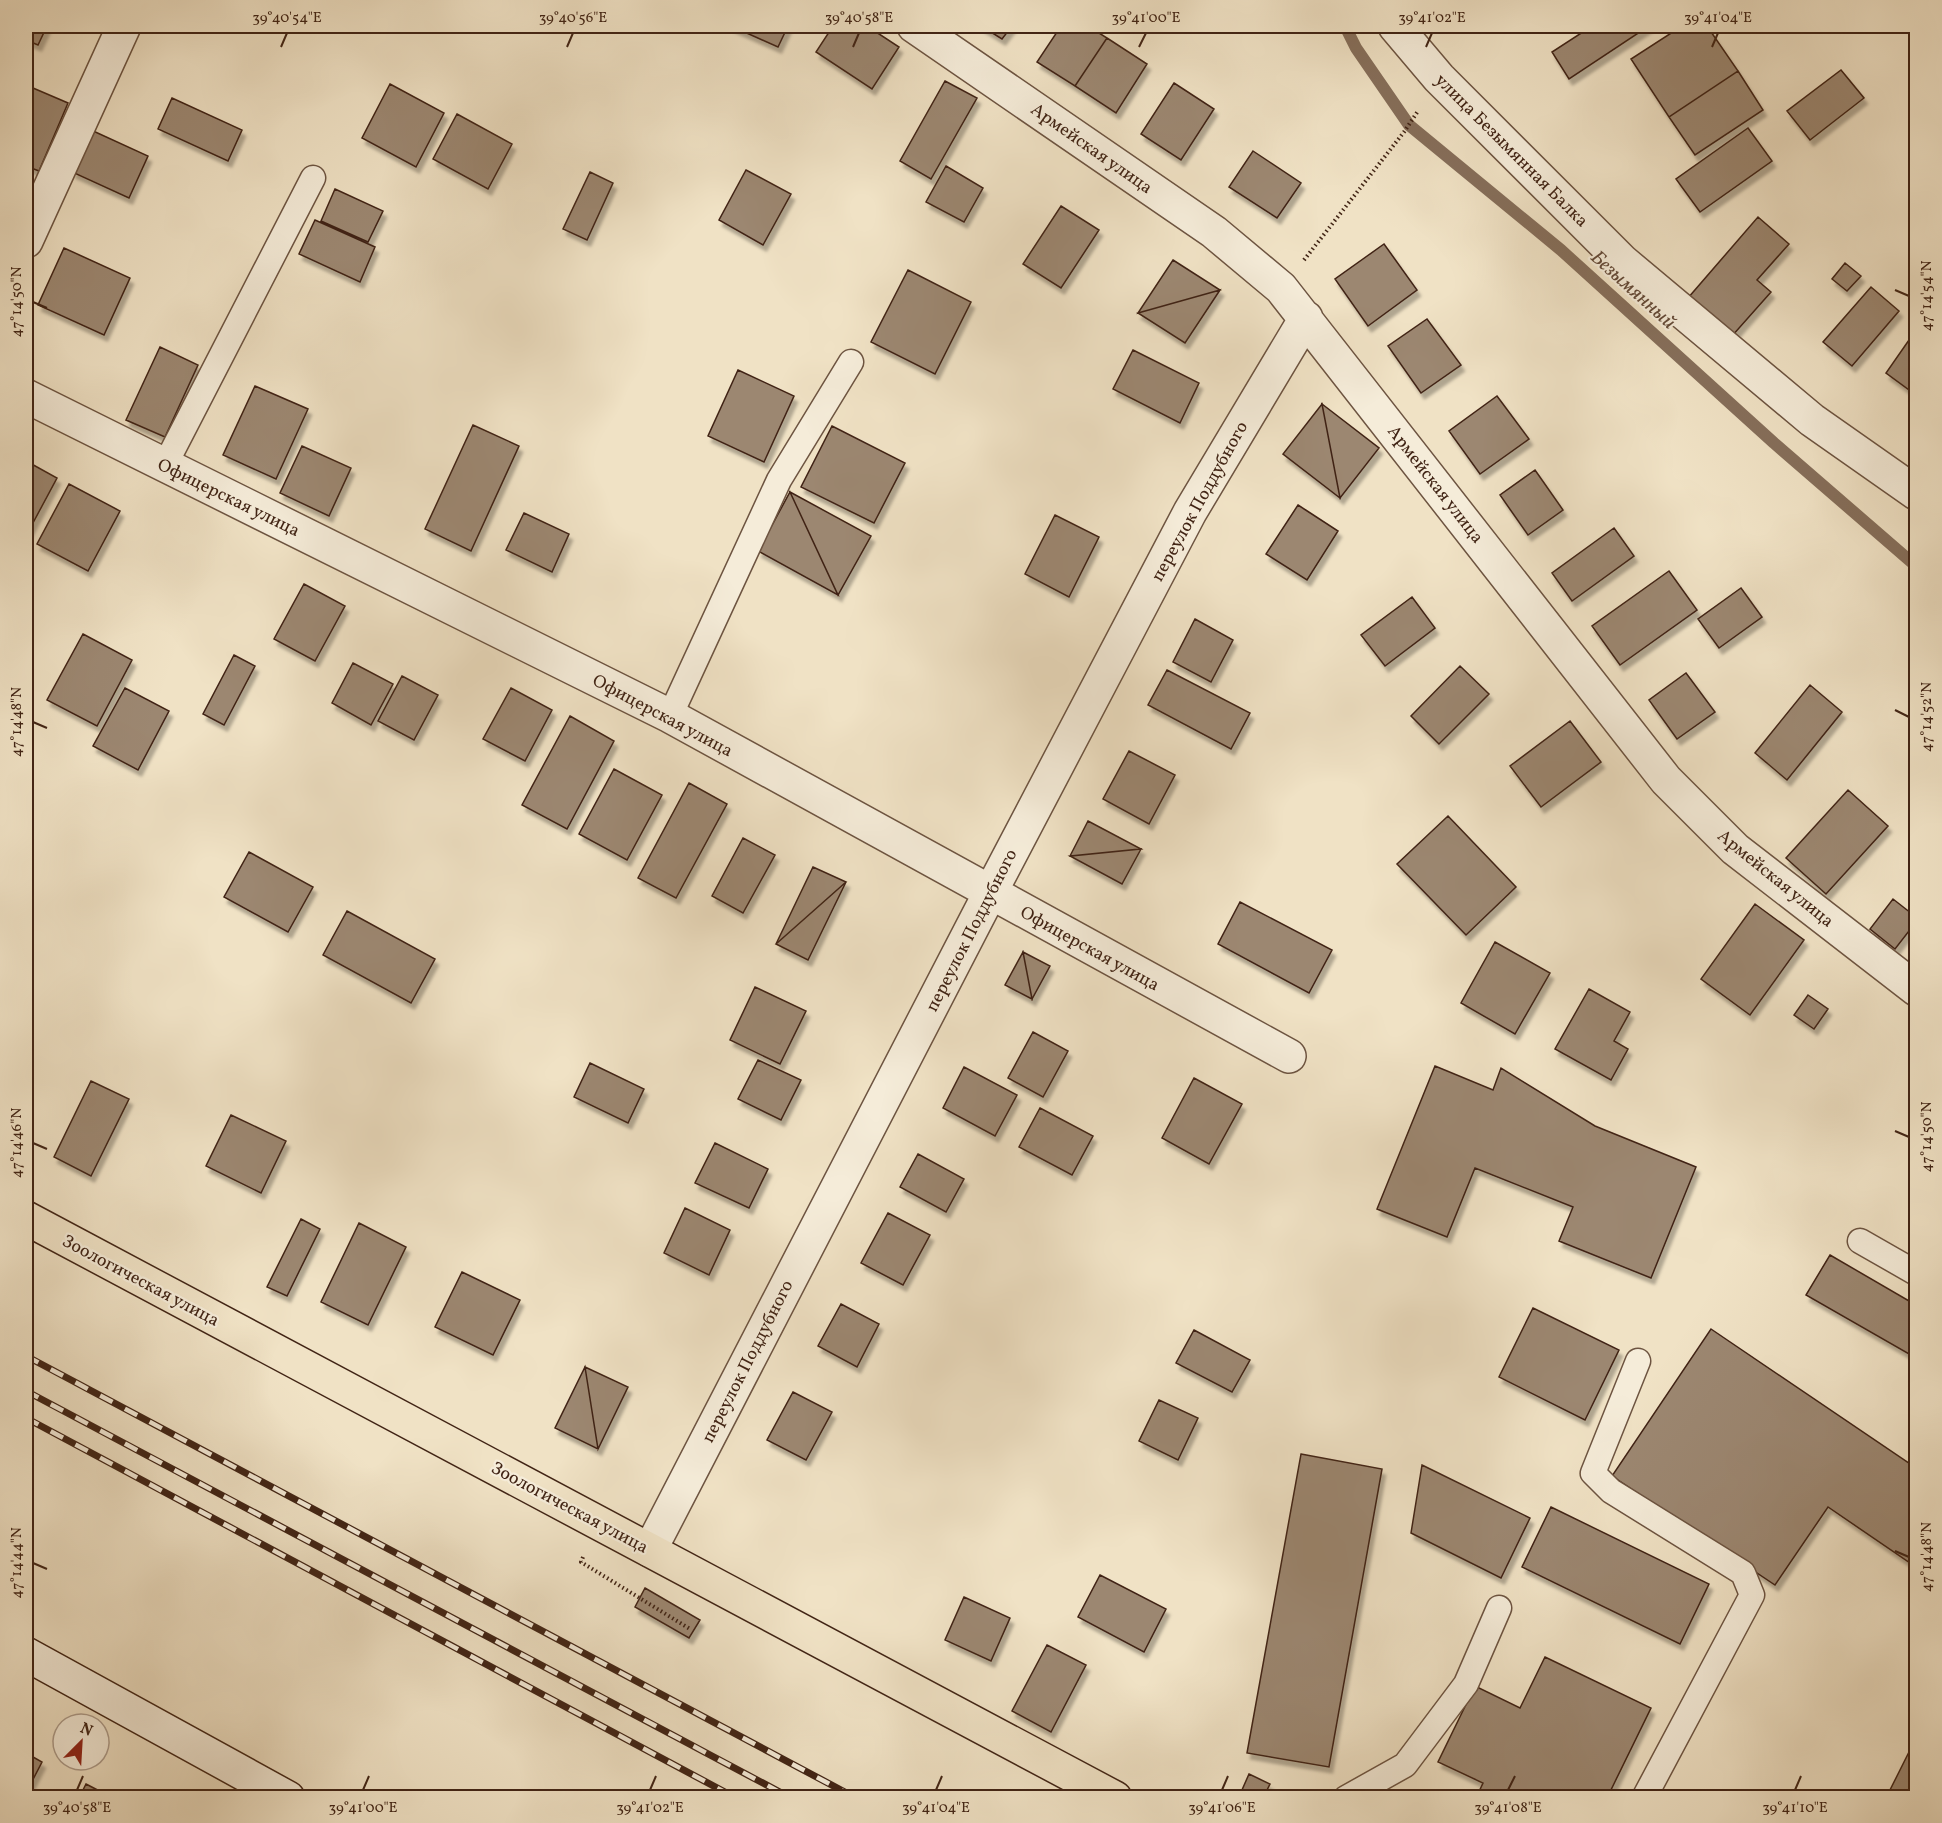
<svg xmlns="http://www.w3.org/2000/svg" width="1942" height="1823" font-family="Vollkorn,serif">
  <style>
    .lines { fill: none; stroke-linecap: round; stroke-linejoin: round }
    .stream { stroke: #866f5b; stroke-width: 12 }
    .building { fill: #9c8771; stroke: #412415; stroke-width: 1.5; filter: url(#shadow) }
    .lane-casing { stroke: #6d5441; stroke-width: 27 }
    .street-casing { stroke: #6d5441; stroke-width: 36 }
    .secondary-casing { stroke: #412415; stroke-width: 36 }
    .primary-casing { stroke: #412415; stroke-width: 36 }
    .path { stroke: #412415; stroke-width: 4; stroke-dasharray: 1.5 3; stroke-linecap: butt }
    .lane { stroke: #f5ecd9; stroke-width: 24 }
    .street { stroke: #f5ecd9; stroke-width: 33 }
    .secondary { stroke: #f5ecd9; stroke-width: 33 }
    .primary { stroke: #f0e2c5; stroke-width: 33 }
    .rail-casing { stroke: #412415; stroke-width: 7 }
    .rail { stroke: #f5ecd9; stroke-width: 4.5; stroke-dasharray: 14; stroke-linecap: butt }
    .ticks { fill: none; stroke: #412415; stroke-width: 2 }
    .labels { text-anchor: middle; stroke-width: 4.5; stroke-linejoin: round; paint-order: stroke }
    .street-label { font-size: 18px; fill: #412415; stroke: #f5ecd9 }
    .water-label { font-size: 20px; font-style: italic; fill: #644a38; stroke: #f5ecd9 }
    .neatline { fill: none; stroke: #412415; stroke-width: 2 }
    .ticks-label { font-size: 15px; text-anchor: middle; fill: #412415 }
  </style>
  <defs>
    <filter id="shadow"><feDropShadow dx="3.5" dy="6" stdDeviation="1.5" flood-color="#0004"/></filter>
  </defs>
  <rect width="100%" height="100%" fill="#f0e2c5"/>
  <filter id="stains"><feTurbulence type="fractalNoise" baseFrequency=".00333" numOctaves="4"/><feColorMatrix values="0 0 0 0 .2 0 0 0 0 .09 0 0 0 0 .02 0 0 0 .5 -.17"/></filter>
  <radialGradient id="worn" r=".72"><stop offset=".6" stop-color="#630" stop-opacity="0"/><stop offset="1" stop-color="#630" stop-opacity=".3"/></radialGradient>
  <g class="lines">
    <path class="stream" d="M 1345,26 L 1356,48 L 1409,125 L 1561,250 L 1774,443 L 1916,566"/>
  </g>
  <path class="building" d="M 26,26 L 47,26 L 38,45 L 26,40 Z
    M 731,26 L 788,26 L 778,47 Z
    M 833,26 L 867,26 L 899,47 L 872,89 L 816,52 Z
    M 981,26 L 1012,26 L 1002,39 Z
    M 1061,26 L 1088,26 L 1107,38 L 1075,86 L 1037,62 Z
    M 1592,26 L 1649,26 L 1569,79 L 1552,52 Z
    M 1682,26 L 1707,26 L 1738,71 L 1669,117 L 1631,59 Z
    M 1107,38 L 1147,64 L 1116,113 L 1075,86 Z
    M 1841,70 L 1864,98 L 1810,140 L 1787,111 Z
    M 1738,71 L 1763,110 L 1695,155 L 1669,117 Z
    M 945,81 L 977,98 L 931,179 L 900,161 Z
    M 1174,83 L 1214,109 L 1181,160 L 1141,134 Z
    M 390,84 L 444,113 L 416,167 L 362,138 Z
    M 26,85 L 68,103 L 39,171 L 26,166 Z
    M 172,98 L 242,130 L 228,161 L 158,129 Z
    M 457,114 L 512,144 L 488,189 L 433,159 Z
    M 1748,128 L 1772,161 L 1700,212 L 1676,179 Z
    M 91,130 L 148,156 L 129,198 L 72,172 Z
    M 1253,151 L 1301,183 L 1277,218 L 1229,187 Z
    M 946,166 L 983,188 L 964,222 L 926,202 Z
    M 746,170 L 791,194 L 763,245 L 719,220 Z
    M 590,172 L 613,183 L 587,240 L 563,229 Z
    M 335,189 L 383,211 L 368,242 L 321,221 Z
    M 1061,206 L 1099,230 L 1061,288 L 1023,264 Z
    M 1758,217 L 1789,244 L 1757,280 L 1771,292 L 1732,336 L 1688,298 Z
    M 315,220 L 375,247 L 360,282 L 299,254 Z
    M 1384,244 L 1417,290 L 1368,326 L 1335,279 Z
    M 64,248 L 130,278 L 104,335 L 38,305 Z
    M 1173,260 L 1220,290 L 1138,313 Z
    M 1845,263 L 1861,276 L 1847,291 L 1832,279 Z
    M 908,270 L 971,302 L 935,374 L 871,342 Z
    M 1871,287 L 1899,311 L 1852,366 L 1823,342 Z
    M 1220,290 L 1185,343 L 1138,313 Z
    M 1427,319 L 1461,365 L 1421,393 L 1388,346 Z
    M 1916,330 L 1916,395 L 1886,373 Z
    M 160,347 L 198,365 L 165,437 L 126,420 Z
    M 1133,350 L 1199,383 L 1180,423 L 1113,389 Z
    M 738,370 L 794,396 L 764,462 L 708,436 Z
    M 255,386 L 308,409 L 276,479 L 223,455 Z
    M 1497,396 L 1529,439 L 1480,474 L 1449,431 Z
    M 1322,404 L 1379,448 L 1340,498 Z
    M 1322,404 L 1340,498 L 1283,454 Z
    M 473,425 L 519,446 L 471,551 L 425,529 Z
    M 832,426 L 905,463 L 874,523 L 801,487 Z
    M 302,446 L 351,468 L 329,516 L 280,493 Z
    M 28,462 L 57,478 L 26,536 L 26,467 Z
    M 1535,470 L 1563,510 L 1528,535 L 1500,495 Z
    M 69,484 L 120,511 L 88,571 L 37,544 Z
    M 790,492 L 871,536 L 838,595 Z
    M 790,492 L 838,595 L 758,551 Z
    M 1298,505 L 1338,531 L 1307,580 L 1266,554 Z
    M 524,513 L 569,534 L 552,572 L 506,550 Z
    M 1055,515 L 1099,537 L 1069,597 L 1025,574 Z
    M 1614,528 L 1634,556 L 1572,601 L 1552,573 Z
    M 1669,571 L 1697,610 L 1620,665 L 1592,626 Z
    M 304,584 L 345,606 L 315,661 L 274,639 Z
    M 1741,588 L 1762,617 L 1719,648 L 1698,619 Z
    M 1412,597 L 1435,628 L 1385,666 L 1361,635 Z
    M 1195,619 L 1233,640 L 1211,682 L 1173,662 Z
    M 83,634 L 132,660 L 97,726 L 47,700 Z
    M 234,655 L 255,666 L 224,725 L 203,714 Z
    M 353,663 L 393,684 L 371,725 L 332,703 Z
    M 1460,666 L 1489,694 L 1439,744 L 1411,716 Z
    M 1167,670 L 1250,713 L 1231,749 L 1148,705 Z
    M 1686,673 L 1715,712 L 1677,739 L 1649,700 Z
    M 402,676 L 438,695 L 414,740 L 378,721 Z
    M 1810,685 L 1842,712 L 1787,780 L 1755,753 Z
    M 125,688 L 169,711 L 138,770 L 93,746 Z
    M 511,688 L 552,710 L 525,761 L 483,739 Z
    M 570,716 L 614,741 L 567,829 L 522,805 Z
    M 1570,721 L 1601,762 L 1541,807 L 1510,766 Z
    M 1129,751 L 1175,775 L 1149,824 L 1103,799 Z
    M 614,769 L 662,795 L 627,860 L 579,834 Z
    M 689,783 L 727,804 L 676,898 L 638,878 Z
    M 1848,790 L 1888,826 L 1826,894 L 1786,858 Z
    M 1448,816 L 1516,887 L 1466,935 L 1397,864 Z
    M 1088,821 L 1141,849 L 1070,856 Z
    M 743,838 L 775,855 L 743,913 L 712,896 Z
    M 1141,849 L 1122,884 L 1070,856 Z
    M 249,852 L 313,887 L 288,932 L 224,897 Z
    M 813,867 L 846,882 L 776,944 Z
    M 846,882 L 808,960 L 776,944 Z
    M 1893,899 L 1916,917 L 1916,922 L 1895,949 L 1870,929 Z
    M 1240,902 L 1332,950 L 1309,993 L 1218,944 Z
    M 1755,904 L 1804,940 L 1750,1015 L 1701,979 Z
    M 347,911 L 435,959 L 411,1003 L 323,955 Z
    M 1495,942 L 1550,973 L 1515,1034 L 1461,1003 Z
    M 1023,952 L 1050,966 L 1032,999 Z
    M 1023,952 L 1032,999 L 1005,985 Z
    M 755,987 L 806,1011 L 780,1064 L 730,1040 Z
    M 1589,989 L 1630,1012 L 1614,1041 L 1628,1049 L 1611,1080 L 1555,1049 Z
    M 1808,995 L 1828,1009 L 1814,1029 L 1794,1015 Z
    M 1033,1032 L 1068,1051 L 1043,1097 L 1008,1078 Z
    M 758,1060 L 801,1080 L 781,1120 L 738,1099 Z
    M 590,1063 L 644,1089 L 628,1123 L 574,1097 Z
    M 1435,1066 L 1493,1090 L 1501,1068 L 1595,1126 L 1696,1167 L 1651,1278 L 1559,1241 L 1573,1207 L 1475,1168 L 1447,1237 L 1377,1209 Z
    M 964,1067 L 1017,1095 L 995,1136 L 943,1108 Z
    M 1194,1078 L 1242,1104 L 1209,1164 L 1162,1138 Z
    M 91,1081 L 129,1099 L 91,1176 L 54,1157 Z
    M 1040,1108 L 1093,1136 L 1072,1175 L 1019,1147 Z
    M 231,1115 L 286,1141 L 261,1193 L 206,1166 Z
    M 715,1143 L 768,1169 L 749,1208 L 695,1183 Z
    M 918,1154 L 964,1179 L 946,1212 L 900,1187 Z
    M 685,1208 L 730,1230 L 709,1275 L 664,1253 Z
    M 888,1213 L 930,1235 L 903,1285 L 861,1263 Z
    M 301,1219 L 320,1229 L 287,1296 L 267,1287 Z
    M 359,1223 L 406,1247 L 368,1325 L 321,1302 Z
    M 1830,1255 L 1916,1305 L 1916,1358 L 1806,1295 Z
    M 462,1272 L 520,1300 L 493,1355 L 435,1327 Z
    M 841,1304 L 879,1324 L 857,1367 L 818,1346 Z
    M 1533,1308 L 1619,1350 L 1585,1420 L 1499,1377 Z
    M 1711,1329 L 1916,1468 L 1916,1567 L 1828,1507 L 1775,1585 L 1612,1476 Z
    M 1194,1330 L 1250,1360 L 1232,1392 L 1176,1363 Z
    M 585,1367 L 598,1449 L 555,1428 Z
    M 585,1367 L 628,1387 L 598,1449 Z
    M 793,1392 L 832,1412 L 806,1460 L 767,1440 Z
    M 1159,1400 L 1198,1418 L 1178,1460 L 1139,1441 Z
    M 1301,1454 L 1382,1469 L 1329,1767 L 1247,1753 Z
    M 1422,1465 L 1530,1518 L 1501,1578 L 1411,1533 Z
    M 1551,1507 L 1709,1584 L 1680,1644 L 1522,1567 Z
    M 1100,1575 L 1166,1609 L 1144,1652 L 1078,1617 Z
    M 645,1588 L 700,1620 L 689,1638 L 635,1607 Z
    M 964,1597 L 1010,1618 L 991,1661 L 945,1640 Z
    M 1047,1645 L 1086,1665 L 1051,1732 L 1012,1711 Z
    M 1545,1657 L 1651,1708 L 1607,1798 L 1476,1798 L 1483,1783 L 1438,1762 L 1475,1686 L 1520,1708 Z
    M 1916,1738 L 1916,1798 L 1891,1798 L 1887,1796 Z
    M 26,1753 L 42,1762 L 26,1793 Z
    M 1249,1774 L 1270,1784 L 1263,1798 L 1257,1798 L 1242,1790 Z
    M 86,1784 L 113,1798 L 79,1798 Z"/>
  <g class="lines">
    <defs>
      <path id="lane" d="M 165,465 L 313,178
        M 670,716 L 779,480 L 851,362
        M 1860,1241 L 1916,1273
        M 1638,1361 L 1593,1473 L 1611,1491 L 1743,1573 L 1752,1595 L 1644,1798
        M 1346,1798 L 1405,1765 L 1466,1684 L 1499,1608"/>
      <path id="street" d="M 914,26 L 1214,232 L 1281,288 L 1666,780 L 1735,849 L 1916,989
        M 1395,26 L 1439,78 L 1622,261 L 1812,420 L 1916,493
        M 26,241 L 124,26
        M 26,396 L 670,716 L 1289,1056
        M 650,1550 L 990,893 L 1190,512 L 1306,318"/>
      <path id="secondary" d="M 26,1654 L 288,1798"/>
      <path id="primary" d="M 26,1218 L 1115,1798"/>
    </defs>
    <use href="#lane" class="lane-casing"/>
    <use href="#street" class="street-casing"/>
    <use href="#secondary" class="secondary-casing"/>
    <use href="#primary" class="primary-casing"/>
    <path class="path" d="M 1304,260 L 1404,132 L 1418,111
      M 583,1557 L 581,1562 L 690,1629"/>
    <use href="#lane" class="lane"/>
    <use href="#street" class="street"/>
    <use href="#secondary" class="secondary"/>
    <use href="#primary" class="primary"/>
    <defs>
      <path id="rail" d="M 26,1356 L 856,1798
        M 26,1391 L 791,1798
        M 26,1418 L 736,1798"/>
    </defs>
    <use href="#rail" class="rail-casing"/>
    <use href="#rail" class="rail"/>
  </g>
  <path class="ticks" d="M 281,47 L 287,33M 567,47 L 573,33M 853,47 L 859,33M 1139,47 L 1146,33M 1426,47 L 1432,33M 1712,47 L 1718,33M 1895,290 L 1909,296M 33,302 L 47,308M 1895,710 L 1909,717M 33,722 L 47,728M 1895,1131 L 1909,1137M 33,1143 L 47,1149M 1895,1551 L 1909,1557M 33,1563 L 47,1569M 77,1790 L 83,1776M 363,1790 L 369,1776M 650,1790 L 656,1776M 936,1790 L 942,1776M 1222,1790 L 1228,1776M 1508,1790 L 1515,1776M 1795,1790 L 1801,1776"/>
  <g class="labels">
    <g class="street-label">
      <text transform="translate(1092 148) rotate(35)" y="6">Армейская улица</text>
      <text transform="translate(1512 150) rotate(45)" y="6">улица Безымянная Балка</text>
      <text transform="translate(1436 484) rotate(52)" y="6">Армейская улица</text>
      <text transform="translate(229 497) rotate(26)" y="6">Офицерская улица</text>
      <text transform="translate(1199 501) rotate(-61)" y="6">переулок Поддубного</text>
      <text transform="translate(663 715) rotate(28)" y="6">Офицерская улица</text>
      <text transform="translate(1776 878) rotate(39)" y="6">Армейская улица</text>
      <text transform="translate(971 930) rotate(-63)" y="6">переулок Поддубного</text>
      <text transform="translate(1090 948) rotate(29)" y="6">Офицерская улица</text>
      <text transform="translate(141 1280) rotate(28)" y="6">Зоологическая улица</text>
      <text transform="translate(747 1361) rotate(-63)" y="6">переулок Поддубного</text>
      <text transform="translate(570 1507) rotate(28)" y="6">Зоологическая улица</text>
    </g>
    <g class="water-label">
      <text transform="translate(1634 289) rotate(42)" y="7">Безымянный</text>
    </g>
  </g>
  <rect width="1942" height="1823" fill="none" stroke="#f0e2c5" stroke-width="66"/>
  <g transform="translate(81 1742) rotate(24)"><circle r="28" fill="#f5ecd9" stroke="#ad9c8b" stroke-width="1.5"/>
  <path d="M0-4.5L10 22L0 15L-10 22Z" fill="#8f2418"/>
  <text y="-9" font-size="16" font-weight="bold" text-anchor="middle" fill="#412415">N</text>
  </g>
  <rect x="33" y="33" width="1876" height="1757" class="neatline"/>
  <g class="ticks-label">
    <text x="287" y="22">39°40'54"E</text>
    <text x="573" y="22">39°40'56"E</text>
    <text x="859" y="22">39°40'58"E</text>
    <text x="1146" y="22">39°41'00"E</text>
    <text x="1432" y="22">39°41'02"E</text>
    <text x="1718" y="22">39°41'04"E</text>
    <text transform="translate(1926 296) rotate(-90)" y="5">47°14'54"N</text>
    <text transform="translate(16 302) rotate(-90)" y="5">47°14'50"N</text>
    <text transform="translate(1926 717) rotate(-90)" y="5">47°14'52"N</text>
    <text transform="translate(16 722) rotate(-90)" y="5">47°14'48"N</text>
    <text transform="translate(1926 1137) rotate(-90)" y="5">47°14'50"N</text>
    <text transform="translate(16 1143) rotate(-90)" y="5">47°14'46"N</text>
    <text transform="translate(1926 1557) rotate(-90)" y="5">47°14'48"N</text>
    <text transform="translate(16 1563) rotate(-90)" y="5">47°14'44"N</text>
    <text x="77" y="1812">39°40'58"E</text>
    <text x="363" y="1812">39°41'00"E</text>
    <text x="650" y="1812">39°41'02"E</text>
    <text x="936" y="1812">39°41'04"E</text>
    <text x="1222" y="1812">39°41'06"E</text>
    <text x="1508" y="1812">39°41'08"E</text>
    <text x="1795" y="1812">39°41'10"E</text>
  </g>
  <rect width="100%" height="100%" filter="url(#stains)"/>
  <rect width="100%" height="100%" fill="url(#worn)"/>
</svg>
